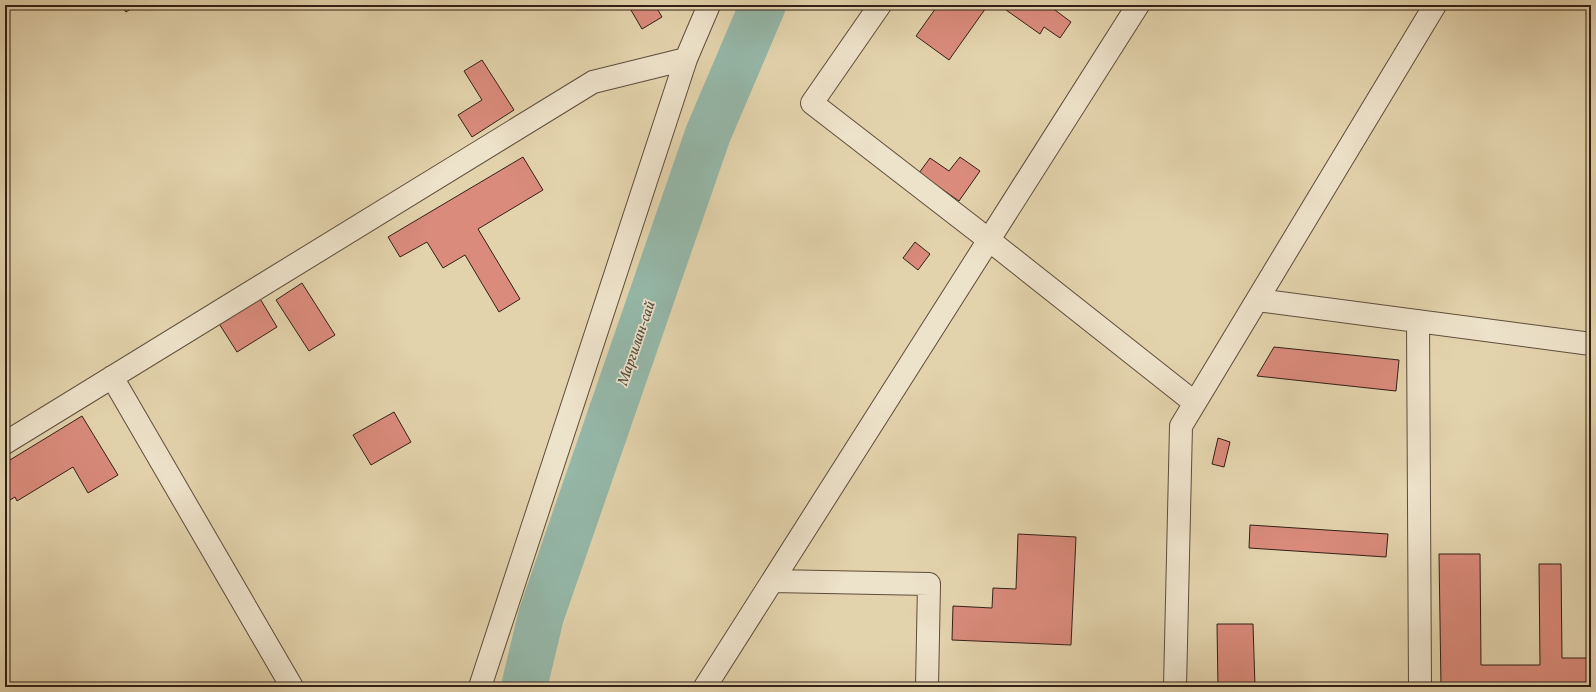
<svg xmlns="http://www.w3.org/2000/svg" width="1596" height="692" font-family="Vollkorn,serif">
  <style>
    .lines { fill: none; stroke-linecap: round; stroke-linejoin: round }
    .river { stroke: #95b8a9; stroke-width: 46 }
    .building { fill: #da8b7c; stroke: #322015 }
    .street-casing { stroke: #5e4d3b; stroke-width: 24 }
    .street { stroke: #ede2ca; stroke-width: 22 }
    .labels { text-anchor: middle; stroke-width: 3.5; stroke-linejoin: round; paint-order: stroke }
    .water-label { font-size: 15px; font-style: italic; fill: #504e41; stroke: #ede2ca }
  </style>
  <rect width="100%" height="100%" fill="#e3d3ad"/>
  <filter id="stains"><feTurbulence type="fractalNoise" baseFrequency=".005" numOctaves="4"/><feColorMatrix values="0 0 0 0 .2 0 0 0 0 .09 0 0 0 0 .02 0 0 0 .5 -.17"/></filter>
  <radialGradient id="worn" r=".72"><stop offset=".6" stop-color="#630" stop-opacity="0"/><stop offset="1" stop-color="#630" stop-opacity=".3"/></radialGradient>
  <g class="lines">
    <path class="river" d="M 524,687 L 541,616 L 708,134 L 763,5"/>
  </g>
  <path class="building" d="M 121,5 L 137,5 L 126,12 Z
    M 628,5 L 655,5 L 662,17 L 642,29 Z
    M 938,5 L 988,5 L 949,60 L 916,36 Z
    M 999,5 L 1053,5 L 1051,7 L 1071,22 L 1060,38 L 1044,27 L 1040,34 Z
    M 482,60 L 514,110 L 472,137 L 458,115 L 482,100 L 464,71 Z
    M 523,157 L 543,190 L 478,229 L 520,299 L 499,312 L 465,255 L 443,268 L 427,242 L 400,257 L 388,237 Z
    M 960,157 L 980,171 L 959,201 L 919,173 L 930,158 L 949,171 Z
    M 915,242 L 930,254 L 918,270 L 903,258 Z
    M 302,283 L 335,335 L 309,351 L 276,300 Z
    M 259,297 L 277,327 L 237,352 L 218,322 Z
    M 1274,347 L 1399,360 L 1396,391 L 1257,376 Z
    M 394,412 L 411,442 L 371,465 L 353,435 Z
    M 82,416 L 118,475 L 88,493 L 73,467 L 17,501 L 15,497 L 5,503 L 5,463 Z
    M 1218,438 L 1230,442 L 1224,467 L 1212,464 Z
    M 1250,525 L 1388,534 L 1386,557 L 1249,548 Z
    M 1018,534 L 1076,537 L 1071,645 L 952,640 L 953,606 L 992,608 L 993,588 L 1016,589 Z
    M 1439,554 L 1480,554 L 1481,665 L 1540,665 L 1539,564 L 1561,564 L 1562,658 L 1591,658 L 1591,687 L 1441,687 Z
    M 1217,624 L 1253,624 L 1255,687 L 1218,687 Z"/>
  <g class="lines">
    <defs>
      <path id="street" d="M 880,5 L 812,103 L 989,240 L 1195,403
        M 1257,300 L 1591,344
        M 1418,321 L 1420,687
        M 112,377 L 292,687
        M 5,443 L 593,82 L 686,59
        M 773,581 L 929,584 L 927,687
        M 480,687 L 686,59 L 709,5
        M 705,687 L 1138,5
        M 1175,687 L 1181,426 L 1435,5"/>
    </defs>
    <use href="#street" class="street-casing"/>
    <use href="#street" class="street"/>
  </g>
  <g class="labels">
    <g class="water-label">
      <text transform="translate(636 343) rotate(-71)" y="5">Маргилан-сай</text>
    </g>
  </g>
  <rect width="1596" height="692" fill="none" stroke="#e3d3ad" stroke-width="20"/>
  <rect x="6" y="6" width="1584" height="680" fill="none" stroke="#322015" stroke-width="2"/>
  <rect x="10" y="10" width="1576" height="672" fill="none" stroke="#322015"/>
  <rect width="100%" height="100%" filter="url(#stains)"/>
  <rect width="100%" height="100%" fill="url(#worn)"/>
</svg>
